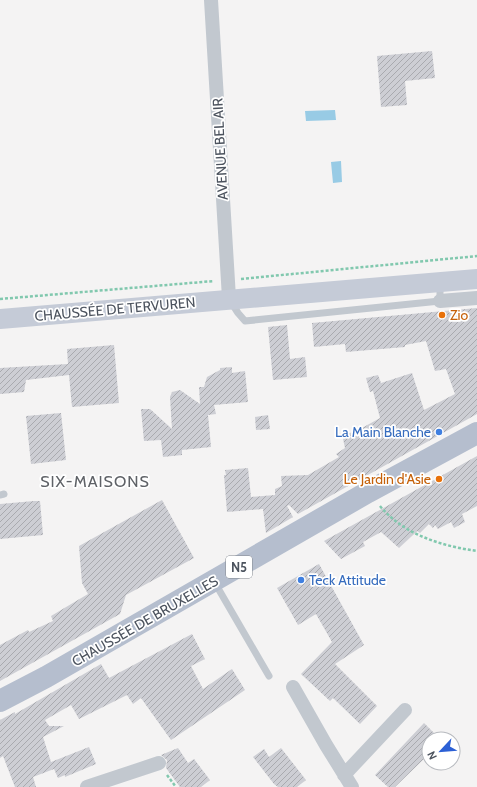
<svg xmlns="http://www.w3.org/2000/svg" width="477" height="787" font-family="Cabin,sans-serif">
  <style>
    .water { fill: #98cbe5 }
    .building { fill: url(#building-hatch) }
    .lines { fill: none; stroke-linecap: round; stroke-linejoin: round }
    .path { stroke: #81c8ae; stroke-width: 2.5; stroke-dasharray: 3 2; stroke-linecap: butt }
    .service { stroke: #c2c8cf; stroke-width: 7 }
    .minor { stroke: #c2c8cf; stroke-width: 14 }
    .secondary { stroke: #c5cbd7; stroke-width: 20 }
    .primary { stroke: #b5bece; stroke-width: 22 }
    .food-dot { fill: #e8710a; stroke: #fff; stroke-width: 1.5 }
    .shop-dot { fill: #3f7fe0; stroke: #fff; stroke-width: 1.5 }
    .labels { text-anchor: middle; stroke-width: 3.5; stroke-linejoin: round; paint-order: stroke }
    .shield { fill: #fff; stroke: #82878e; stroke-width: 1 }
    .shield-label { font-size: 13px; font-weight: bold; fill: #4c535e }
    .street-label { font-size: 14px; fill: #4c535e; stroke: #fff }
    .food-label { font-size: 14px; fill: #c56008; stroke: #fff; text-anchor: start }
    .shop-label { font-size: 14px; fill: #366cbe; stroke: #fff; text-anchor: end }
    .quarter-label { font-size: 16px; letter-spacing: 1px; fill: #5f6267; stroke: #fff }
  </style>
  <defs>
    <pattern id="building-hatch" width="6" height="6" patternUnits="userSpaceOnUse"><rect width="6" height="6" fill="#cdced4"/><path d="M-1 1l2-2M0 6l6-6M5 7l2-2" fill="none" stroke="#a9aaaf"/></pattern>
  </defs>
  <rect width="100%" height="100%" fill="#f4f3f3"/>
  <path class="water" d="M 335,110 L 336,120 L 306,121 L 305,111 Z
    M 341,161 L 342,182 L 333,183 L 331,162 Z"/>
  <path class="building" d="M 432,51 L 435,78 L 405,81 L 407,105 L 381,107 L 377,56 Z
    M 477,308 L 477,414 L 298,514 L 289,505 L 287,506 L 293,517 L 266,533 L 263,509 L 227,512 L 224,475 L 226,475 L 225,470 L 248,468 L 251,497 L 275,495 L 275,489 L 282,486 L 281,476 L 308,475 L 339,457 L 336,454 L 345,448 L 342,434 L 362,431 L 362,428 L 380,418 L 373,391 L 370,392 L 366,378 L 378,375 L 381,383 L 412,373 L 424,410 L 455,394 L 446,369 L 435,371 L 426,341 L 405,345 L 405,347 L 346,352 L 345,344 L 314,347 L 312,323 Z
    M 287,325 L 290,359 L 305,357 L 307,377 L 273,380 L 268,327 Z
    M 114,345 L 119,403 L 72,407 L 69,375 L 26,380 L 24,392 L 0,394 L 0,368 L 68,364 L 67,349 Z
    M 232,367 L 232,373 L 245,371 L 248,402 L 214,405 L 216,414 L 208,415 L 211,447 L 182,450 L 182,455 L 163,457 L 161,440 L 144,441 L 141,409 L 150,409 L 172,429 L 170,397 L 172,392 L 180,390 L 200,404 L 199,387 L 204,387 L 207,377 L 220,370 L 220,368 Z
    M 61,413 L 66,460 L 31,464 L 26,416 Z
    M 268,415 L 270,429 L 256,430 L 255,417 Z
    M 477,456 L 477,506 L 462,514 L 465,522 L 454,528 L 451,522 L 438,529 L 435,525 L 433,528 L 429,524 L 420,533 L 417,531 L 399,548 L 381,532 L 363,542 L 365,546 L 341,559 L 324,541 Z
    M 162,500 L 194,558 L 126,595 L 120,614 L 0,681 L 0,645 L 28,630 L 29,632 L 53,621 L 51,616 L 88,594 L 82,583 L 79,546 Z
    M 34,501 L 40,501 L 43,535 L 0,539 L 0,504 Z
    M 319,564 L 364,645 L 335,664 L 377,706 L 360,724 L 333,698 L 330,701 L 301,674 L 332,642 L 316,614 L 298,625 L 277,588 Z
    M 192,634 L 205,659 L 191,666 L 203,689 L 232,669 L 245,690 L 171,740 L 141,698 L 133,704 L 127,695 L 79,719 L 71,705 L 45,720 L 49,726 L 64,726 L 43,737 L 51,762 L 89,747 L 96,764 L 65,777 L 65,775 L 58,778 L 54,769 L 33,777 L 36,787 L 15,787 L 3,756 L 0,758 L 0,720 L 15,712 L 15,714 L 101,664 L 109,678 Z
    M 424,723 L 440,739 L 429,739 L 429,754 L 395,787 L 388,787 L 375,775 Z
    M 178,748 L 188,763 L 194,759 L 210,780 L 201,787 L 180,787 L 166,768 L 167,760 L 161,755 Z
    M 281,748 L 306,780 L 297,787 L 278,787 L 274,784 L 253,757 L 264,749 L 269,757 Z"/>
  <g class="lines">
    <path class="path" d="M 241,279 L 477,256
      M 0,299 L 214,281
      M 380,506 C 404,535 442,546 477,551
      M 167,775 L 176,787"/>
    <path class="service" d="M 231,302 L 238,313 L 245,321 L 440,301 L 440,283
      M 0,495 L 4,494
      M 215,583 L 269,676"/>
    <path class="minor" d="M 211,0 L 229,298
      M 440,301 L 477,298
      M 293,687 L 326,745 L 352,787
      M 344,775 L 405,710
      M 87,787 L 159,763"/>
    <path class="secondary" d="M 0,319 L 477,279"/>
    <path class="primary" d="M 0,701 L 46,677 L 368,492 L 477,433"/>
  </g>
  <g class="food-dot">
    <circle cx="442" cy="315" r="4"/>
    <circle cx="439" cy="479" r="4"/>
  </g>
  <g class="shop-dot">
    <circle cx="439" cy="432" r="4"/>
    <circle cx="301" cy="580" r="4"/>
  </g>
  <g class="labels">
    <rect class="shield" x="226" y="556" width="26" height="22" rx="3"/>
    <g class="shield-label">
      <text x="239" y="572">N5</text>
    </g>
    <g class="street-label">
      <text transform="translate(220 149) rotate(-93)" y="5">AVENUE BEL AIR</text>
      <text transform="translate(115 309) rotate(-5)" y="5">CHAUSSÉE DE TERVUREN</text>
      <text transform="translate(145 621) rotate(-30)" y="5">CHAUSSÉE DE BRUXELLES</text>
    </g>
    <g class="food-label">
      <text x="450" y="320">Zio</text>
      <text x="431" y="484" text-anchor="end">Le Jardin d'Asie</text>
    </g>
    <g class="shop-label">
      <text x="431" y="437">La Main Blanche</text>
      <text x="309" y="585" text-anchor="start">Teck Attitude</text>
    </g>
    <g class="quarter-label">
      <text x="95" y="487">SIX-MAISONS</text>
    </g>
  </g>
  <g transform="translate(441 751) rotate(244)"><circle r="19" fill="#ffffff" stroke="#b7babf"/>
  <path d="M0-3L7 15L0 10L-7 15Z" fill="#2c60d5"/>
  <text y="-6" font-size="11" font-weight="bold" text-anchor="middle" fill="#4c535e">N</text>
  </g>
</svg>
